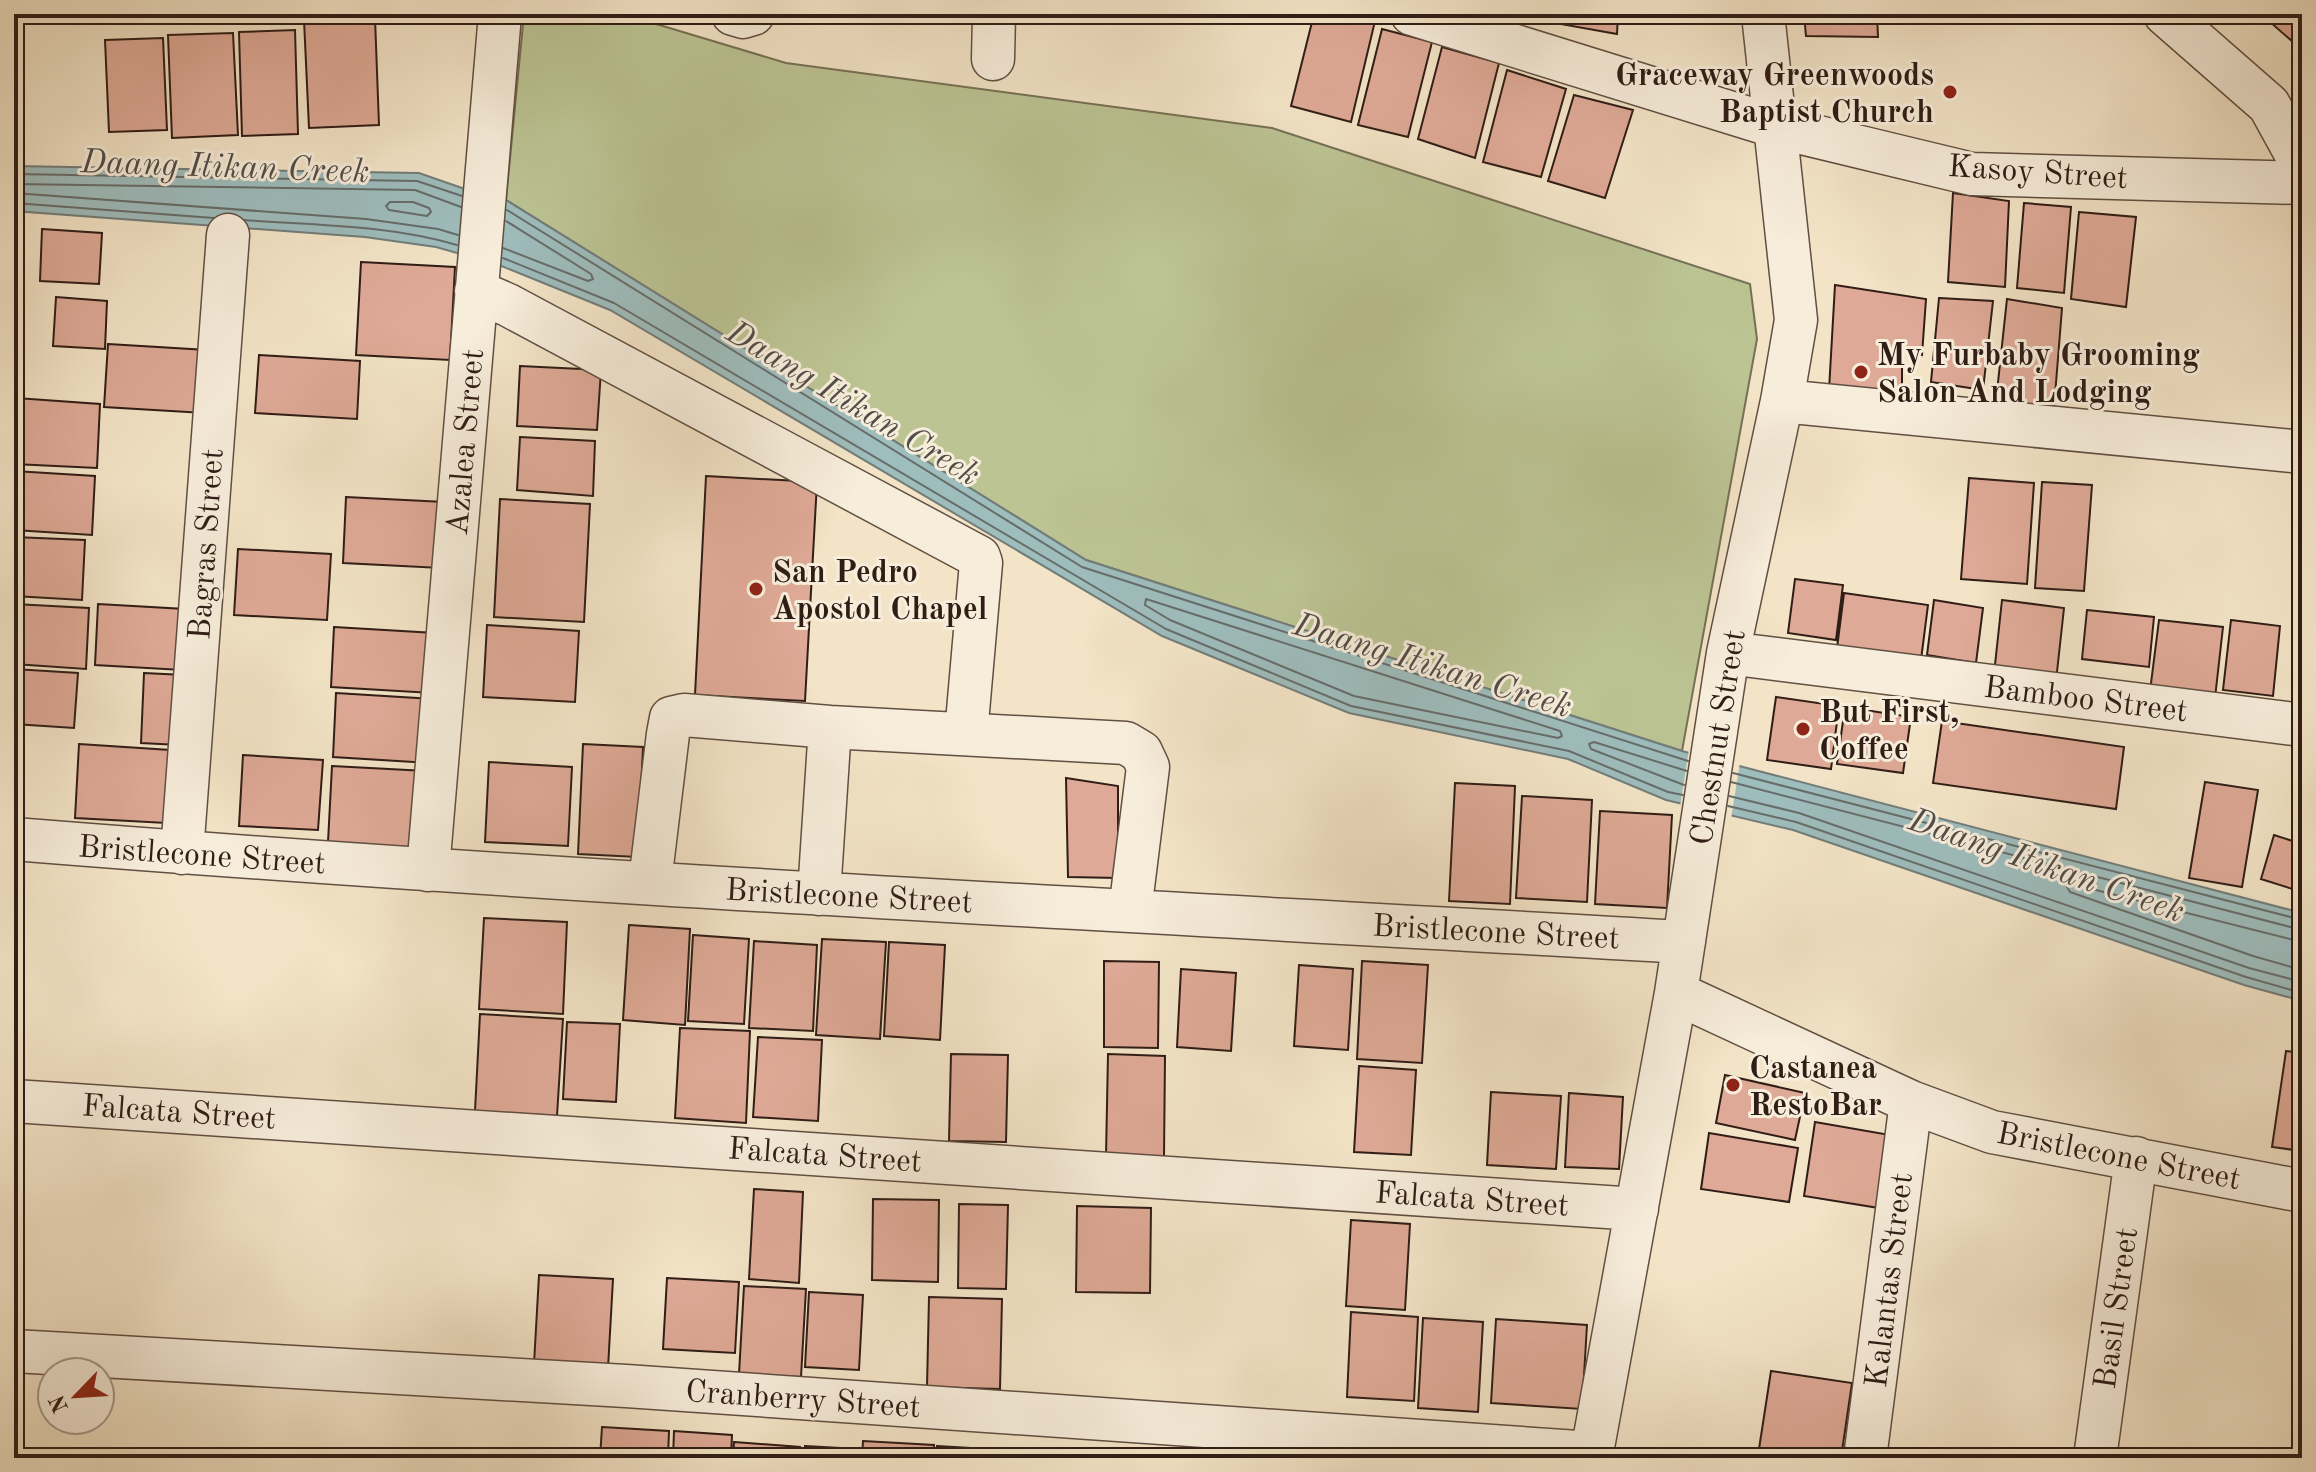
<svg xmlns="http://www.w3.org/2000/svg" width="2316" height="1472" font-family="'Old Standard TT',serif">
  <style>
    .green { fill: #bcc494; stroke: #767055; stroke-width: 2 }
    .water { fill: #9ebdbd; stroke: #727d7a; stroke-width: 2 }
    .pier { fill: #f3e4c7 }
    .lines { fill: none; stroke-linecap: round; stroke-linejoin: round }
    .shore { stroke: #676d6a; stroke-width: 2 }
    .building { fill: #dea996; stroke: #301d16; stroke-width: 2 }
    .minor-casing { stroke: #614f42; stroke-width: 45 }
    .minor { stroke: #f7eddb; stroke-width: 42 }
    .poi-dot { fill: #8f2418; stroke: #f7eddb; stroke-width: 3 }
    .labels { text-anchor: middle; stroke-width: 6; stroke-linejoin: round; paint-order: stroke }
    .poi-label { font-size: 32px; font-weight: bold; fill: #301d16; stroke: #f7eddb; text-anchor: start }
    .street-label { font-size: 32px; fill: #301d16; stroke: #f7eddb }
    .water-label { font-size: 34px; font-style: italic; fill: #514d48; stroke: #f7eddb }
  </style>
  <rect width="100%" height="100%" fill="#f3e4c7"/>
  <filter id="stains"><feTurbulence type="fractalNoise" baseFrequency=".0025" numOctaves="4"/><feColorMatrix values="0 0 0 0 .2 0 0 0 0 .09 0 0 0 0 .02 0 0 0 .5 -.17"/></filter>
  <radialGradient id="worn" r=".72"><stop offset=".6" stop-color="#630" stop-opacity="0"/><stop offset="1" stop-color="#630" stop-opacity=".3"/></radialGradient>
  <path class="green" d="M 524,14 L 623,14 L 786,63 L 1272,128 L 1750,284 L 1757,339 L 1682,751 L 1086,560 L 506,200 Z"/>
  <path class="water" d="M 14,166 L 419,173 L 485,196 L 506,200 L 1086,560 L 1682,751 L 2302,913 L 2302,1001 L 2244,985 L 1793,830 L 1666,800 L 1568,759 L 1349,713 L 1162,636 L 610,310 L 499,265 L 436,247 L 365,237 L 14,211 Z"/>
  <path class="pier" d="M 1689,749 L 1740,762 L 1731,819 L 1680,807 Z"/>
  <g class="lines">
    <path class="shore" d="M 14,174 L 417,181 L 462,196
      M 14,184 L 415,190 L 461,207
      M 14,193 L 366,219 L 438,229 L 458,235
      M 390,202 L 413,202 L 429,208 L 431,212 L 427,216 L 389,210 L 386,206 Z
      M 14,203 L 214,218
      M 507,210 L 1082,567 L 1688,761
      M 244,220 C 315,225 389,225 457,245
      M 503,248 L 588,281 L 593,279 L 591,274 L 506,221
      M 503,258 L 614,303 L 1166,629 L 1351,706 L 1569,751 L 1668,792 L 1683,795
      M 1146,599 L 1560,731 L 1562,736 L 1558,738 L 1354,696 L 1170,620 L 1145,605 Z
      M 1733,773 L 2302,920
      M 1731,782 L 2302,930
      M 1684,785 L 1591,749 L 1589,744 L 1594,742 L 1687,771
      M 1729,796 L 1799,813 L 2249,968 L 2302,982
      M 1728,806 L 1796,822 L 2246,977 L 2302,993
      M 2302,942 L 2072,884 L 2067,887 L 2070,892 L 2253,956 L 2302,970"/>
  </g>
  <path class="building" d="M 1314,14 L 1350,14 L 1375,21 L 1351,122 L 1291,106 Z
    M 1555,14 L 1618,14 L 1617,34 L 1555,23 Z
    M 1804,14 L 1877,14 L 1878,37 L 1806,36 Z
    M 2261,14 L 2302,14 L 2302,50 Z
    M 375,18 L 379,125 L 309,128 L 304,20 Z
    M 1382,29 L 1432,42 L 1408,137 L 1358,125 Z
    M 295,30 L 298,134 L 242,136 L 239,32 Z
    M 233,33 L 238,135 L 172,138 L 168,35 Z
    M 163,38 L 167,130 L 109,132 L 105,40 Z
    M 1442,47 L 1499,63 L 1475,158 L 1418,139 Z
    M 1507,70 L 1566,89 L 1541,177 L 1483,162 Z
    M 1574,95 L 1633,110 L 1605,198 L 1548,181 Z
    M 1953,193 L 2009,201 L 2005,287 L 1948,282 Z
    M 2024,203 L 2071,207 L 2064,293 L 2017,288 Z
    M 2079,212 L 2136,217 L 2126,307 L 2071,299 Z
    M 42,229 L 102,233 L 99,284 L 40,281 Z
    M 361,262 L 455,267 L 450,360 L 356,355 Z
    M 1835,285 L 1926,299 L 1922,355 L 1902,350 L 1902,395 L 1829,390 Z
    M 56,297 L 107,301 L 105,349 L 53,346 Z
    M 1939,298 L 1993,301 L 1983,390 L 1931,382 Z
    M 2007,299 L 2062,308 L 2054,408 L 1996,401 Z
    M 108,344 L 207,350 L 204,413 L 104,407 Z
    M 259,355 L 360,361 L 357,419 L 255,413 Z
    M 520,366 L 601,370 L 597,430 L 517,426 Z
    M 16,398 L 100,404 L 97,468 L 14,464 Z
    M 520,437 L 595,441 L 593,496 L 517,490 Z
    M 14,471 L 95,476 L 92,535 L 14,530 Z
    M 706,476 L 817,482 L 805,701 L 695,695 Z
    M 1969,478 L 2034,483 L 2027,584 L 1961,579 Z
    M 2042,482 L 2092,485 L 2084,591 L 2035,588 Z
    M 346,497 L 444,502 L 441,568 L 343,563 Z
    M 500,499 L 590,504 L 584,622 L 494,617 Z
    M 14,537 L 85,540 L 82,600 L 14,596 Z
    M 238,549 L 331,554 L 327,620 L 234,615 Z
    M 1795,579 L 1843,585 L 1836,640 L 1788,633 Z
    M 1844,593 L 1928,605 L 1921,660 L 1837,648 Z
    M 1934,600 L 1983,608 L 1976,663 L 1927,655 Z
    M 2002,600 L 2064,608 L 2056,681 L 1994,674 Z
    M 14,604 L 89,608 L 86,669 L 14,664 Z
    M 98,604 L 185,609 L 182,670 L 95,665 Z
    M 2087,610 L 2154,617 L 2149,667 L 2082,659 Z
    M 2159,620 L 2223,627 L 2215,698 L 2150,691 Z
    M 2231,620 L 2280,626 L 2273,696 L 2223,690 Z
    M 487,625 L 579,631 L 575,702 L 483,697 Z
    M 334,627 L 435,633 L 432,693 L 331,687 Z
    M 14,669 L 78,673 L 74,728 L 14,724 Z
    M 144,673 L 184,675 L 179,745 L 141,743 Z
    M 336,693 L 433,699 L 430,763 L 333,757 Z
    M 1776,697 L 1839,706 L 1831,769 L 1767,760 Z
    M 1845,707 L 1911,717 L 1903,773 L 1837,764 Z
    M 1942,721 L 2124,747 L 2116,809 L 1933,783 Z
    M 79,744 L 170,750 L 166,823 L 75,818 Z
    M 583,744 L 643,747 L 638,857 L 578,854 Z
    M 243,755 L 323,760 L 318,830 L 239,826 Z
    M 489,762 L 572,767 L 568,846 L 485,842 Z
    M 332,766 L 426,771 L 423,848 L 328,842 Z
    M 1066,778 L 1118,786 L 1118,878 L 1068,877 Z
    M 2205,782 L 2258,790 L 2242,887 L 2189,878 Z
    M 1455,783 L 1515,786 L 1510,904 L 1449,901 Z
    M 1522,796 L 1592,800 L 1587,902 L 1516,898 Z
    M 1600,811 L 1672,815 L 1667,908 L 1595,904 Z
    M 2274,835 L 2302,844 L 2302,892 L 2261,879 Z
    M 484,918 L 567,922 L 563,1014 L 479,1009 Z
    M 629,925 L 690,929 L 685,1025 L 623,1020 Z
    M 693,935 L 749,939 L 744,1024 L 688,1021 Z
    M 822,939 L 886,942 L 880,1039 L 816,1035 Z
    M 754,941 L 817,945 L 813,1031 L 749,1028 Z
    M 889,942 L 945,945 L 940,1040 L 884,1036 Z
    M 1104,961 L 1159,962 L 1158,1048 L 1104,1047 Z
    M 1362,961 L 1428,965 L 1422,1063 L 1357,1059 Z
    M 1299,965 L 1353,969 L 1348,1050 L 1294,1046 Z
    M 1181,969 L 1236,973 L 1231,1051 L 1177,1047 Z
    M 480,1014 L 563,1019 L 557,1116 L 475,1111 Z
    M 567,1022 L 620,1024 L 616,1102 L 563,1099 Z
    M 680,1028 L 750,1031 L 746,1123 L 675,1118 Z
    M 758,1037 L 822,1040 L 818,1121 L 753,1117 Z
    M 2286,1051 L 2302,1053 L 2302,1151 L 2272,1147 Z
    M 951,1054 L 1008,1055 L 1006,1142 L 949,1141 Z
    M 1108,1054 L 1165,1056 L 1164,1157 L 1106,1156 Z
    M 1359,1066 L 1416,1070 L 1411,1155 L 1354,1152 Z
    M 1725,1075 L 1805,1093 L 1795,1140 L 1716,1123 Z
    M 1491,1092 L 1561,1096 L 1556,1169 L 1487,1165 Z
    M 1569,1093 L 1623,1097 L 1619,1169 L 1565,1167 Z
    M 1815,1122 L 1890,1135 L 1879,1208 L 1804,1196 Z
    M 1709,1133 L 1798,1148 L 1789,1202 L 1701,1189 Z
    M 754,1189 L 803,1192 L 799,1283 L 749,1279 Z
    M 873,1199 L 939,1200 L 938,1282 L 872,1280 Z
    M 959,1204 L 1008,1205 L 1006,1289 L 958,1288 Z
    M 1077,1206 L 1151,1208 L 1150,1293 L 1076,1292 Z
    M 1351,1220 L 1410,1224 L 1405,1310 L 1346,1306 Z
    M 539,1275 L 613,1279 L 608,1368 L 534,1364 Z
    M 667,1278 L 739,1282 L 735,1353 L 663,1349 Z
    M 744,1286 L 806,1289 L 801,1377 L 739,1374 Z
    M 809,1292 L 863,1295 L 859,1370 L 805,1367 Z
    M 929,1297 L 1002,1299 L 1000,1389 L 927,1387 Z
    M 1351,1312 L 1418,1317 L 1414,1401 L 1347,1397 Z
    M 1423,1318 L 1483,1322 L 1478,1412 L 1418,1408 Z
    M 1496,1319 L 1587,1325 L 1582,1409 L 1491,1403 Z
    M 1771,1371 L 1852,1383 L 1841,1458 L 1816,1458 L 1759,1449 Z
    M 602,1427 L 669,1431 L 668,1458 L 600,1458 Z
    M 674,1431 L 732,1435 L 731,1458 L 673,1458 Z
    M 863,1441 L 934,1445 L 933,1458 L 862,1458 Z
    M 734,1442 L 800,1447 L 799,1458 L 733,1458 Z
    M 805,1446 L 858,1449 L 857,1458 L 804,1458 Z
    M 937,1446 L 1059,1453 L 1059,1458 L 936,1458 Z
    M 1263,1452 L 1335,1456 L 1334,1458 L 1263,1458 Z
    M 1749,1453 L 1783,1458 L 1748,1458 Z
    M 1063,1454 L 1118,1458 L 1063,1458 Z"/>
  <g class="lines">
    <defs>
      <path id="minor" d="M 733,14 L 743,17 L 753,14
        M 1412,14 L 1777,127 L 1972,174 L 2302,183
        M 2165,14 L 2269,105 L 2302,165
        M 993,59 L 994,14
        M 476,291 L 508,305 L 979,557 L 981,563 L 966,734
        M 1782,401 L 2302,452
        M 1728,653 L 2302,725
        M 14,839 C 570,884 1127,910 1684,942
        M 182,853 L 228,235
        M 428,870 L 500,14
        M 650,882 L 668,734 L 671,718 L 684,715 L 830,727 L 1126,743 L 1141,752 L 1148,767 L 1130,911
        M 819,894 L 830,727
        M 1676,993 L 1911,1102 L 1992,1132 L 2302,1191
        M 14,1101 L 1637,1209
        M 14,1351 L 626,1386 L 1592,1453
        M 1591,1458 L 1676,993 L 1728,653 L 1782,401 L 1796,320 L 1763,14
        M 1865,1458 L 1911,1102
        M 2095,1458 L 2136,1158"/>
    </defs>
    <use href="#minor" class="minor-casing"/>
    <use href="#minor" class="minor"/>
  </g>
  <g class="poi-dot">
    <circle cx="1950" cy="92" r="8"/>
    <circle cx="1861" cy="372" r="8"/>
    <circle cx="756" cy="589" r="8"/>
    <circle cx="1803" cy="729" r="8"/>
    <circle cx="1733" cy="1085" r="8"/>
  </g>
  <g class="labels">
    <g class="poi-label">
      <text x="1934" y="85" text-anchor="end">Graceway Greenwoods<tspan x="1934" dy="37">Baptist Church</tspan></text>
      <text x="1877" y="365">My Furbaby Grooming<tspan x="1877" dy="37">Salon And Lodging</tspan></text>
      <text x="772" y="582">San Pedro<tspan x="772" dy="37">Apostol Chapel</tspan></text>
      <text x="1819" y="722">But First,<tspan x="1819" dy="37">Coffee</tspan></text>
      <text x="1749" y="1078">Castanea<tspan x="1749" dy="37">RestoBar</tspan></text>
    </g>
    <g class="street-label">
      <text transform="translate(2038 171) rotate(4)" y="11">Kasoy Street</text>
      <text transform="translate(464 442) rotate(-85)" y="11">Azalea Street</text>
      <text transform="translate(205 544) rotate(-86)" y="11">Bagras Street</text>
      <text transform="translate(2086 698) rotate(7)" y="11">Bamboo Street</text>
      <text transform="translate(1717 737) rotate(-81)" y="11">Chestnut Street</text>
      <text transform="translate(202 854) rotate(4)" y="11">Bristlecone Street</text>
      <text transform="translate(849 895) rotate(3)" y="11">Bristlecone Street</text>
      <text transform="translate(1496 931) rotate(3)" y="11">Bristlecone Street</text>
      <text transform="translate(179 1111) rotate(4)" y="11">Falcata Street</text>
      <text transform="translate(825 1154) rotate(4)" y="11">Falcata Street</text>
      <text transform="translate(2119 1155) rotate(11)" y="11">Bristlecone Street</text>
      <text transform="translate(1472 1198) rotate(4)" y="11">Falcata Street</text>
      <text transform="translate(1888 1280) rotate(-83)" y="11">Kalantas Street</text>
      <text transform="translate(2115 1308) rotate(-82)" y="11">Basil Street</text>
      <text transform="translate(803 1398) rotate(4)" y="11">Cranberry Street</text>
    </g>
    <g class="water-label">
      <text transform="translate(225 165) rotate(2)" y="12">Daang Itikan Creek</text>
      <text transform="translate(854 402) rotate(31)" y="12">Daang Itikan Creek</text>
      <text transform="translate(1433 664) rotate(17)" y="12">Daang Itikan Creek</text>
      <text transform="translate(2047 864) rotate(19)" y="12">Daang Itikan Creek</text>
    </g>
  </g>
  <rect width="2316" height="1472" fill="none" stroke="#f3e4c7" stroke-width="48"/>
  <rect x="16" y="16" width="2284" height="1440" fill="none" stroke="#301d16" stroke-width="4"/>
  <rect x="24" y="24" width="2268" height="1424" fill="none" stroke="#301d16" stroke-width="2"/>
  <g transform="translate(76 1396) rotate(245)"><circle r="38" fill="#f7eddb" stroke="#a79a8c" stroke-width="2"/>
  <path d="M0-6L14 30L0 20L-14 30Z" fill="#8f2418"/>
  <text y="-12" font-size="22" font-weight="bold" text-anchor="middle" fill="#301d16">N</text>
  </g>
  <rect width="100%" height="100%" filter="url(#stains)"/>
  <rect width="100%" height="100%" fill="url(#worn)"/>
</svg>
